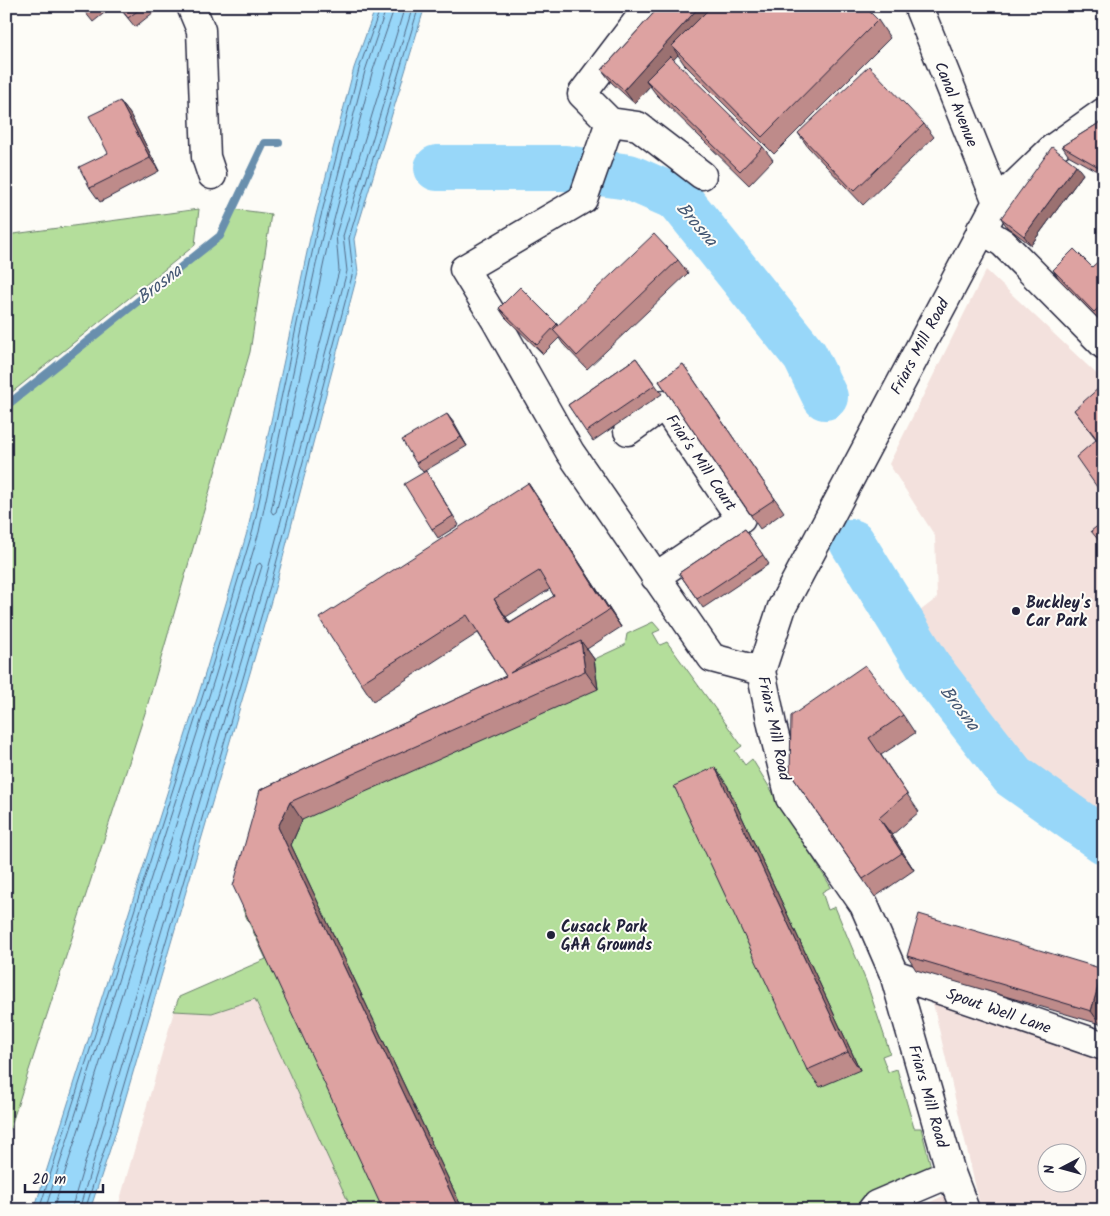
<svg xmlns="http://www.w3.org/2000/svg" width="1110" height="1216" font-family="Kalam,sans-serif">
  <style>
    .built { fill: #f3e1dd; fill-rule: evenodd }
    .green { fill: #b4de9b; stroke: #6b806b }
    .water { fill: #98d7f9; stroke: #698fad }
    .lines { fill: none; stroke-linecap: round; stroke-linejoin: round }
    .shore { stroke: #516a87; stroke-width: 1 }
    .stream { stroke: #698fad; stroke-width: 8 }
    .river { stroke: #98d7f9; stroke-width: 46 }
    .minor-casing { stroke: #22223b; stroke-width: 31 }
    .minor { stroke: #fdfcf7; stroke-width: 28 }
    .wall { fill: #be8b8a; stroke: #22223b; fill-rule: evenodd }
    .shaded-wall { fill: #9b7171; stroke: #22223b }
    .building { fill: #dda2a1; stroke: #22223b; fill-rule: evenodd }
    .poi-dot { fill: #22223b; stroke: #fdfcf7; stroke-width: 2 }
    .labels { text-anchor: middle; stroke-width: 4; stroke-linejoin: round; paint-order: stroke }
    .street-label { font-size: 16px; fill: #22223b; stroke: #fdfcf7 }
    .poi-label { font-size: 16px; font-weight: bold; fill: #22223b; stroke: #fdfcf7; text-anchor: start }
    .water-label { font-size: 18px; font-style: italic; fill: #455874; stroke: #fdfcf7 }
  </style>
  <rect width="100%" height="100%" fill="#fdfcf7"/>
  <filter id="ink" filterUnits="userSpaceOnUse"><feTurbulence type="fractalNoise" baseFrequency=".02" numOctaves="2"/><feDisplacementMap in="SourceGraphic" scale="10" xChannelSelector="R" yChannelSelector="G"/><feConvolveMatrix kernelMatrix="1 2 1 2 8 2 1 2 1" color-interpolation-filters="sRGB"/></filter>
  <g filter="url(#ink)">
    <path class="built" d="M 986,270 L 1104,381 L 1104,825 L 1074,805 L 996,738 L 907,621 L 937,598 L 935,536 L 889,464 Z
      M 255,999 L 352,1210 L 117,1210 L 174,1011 L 212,1013 Z
      M 932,999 L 1104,1034 L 1104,1210 L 981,1210 ZM 1048,1154 L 1078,1154 L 1078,1184 L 1048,1184 Z
      M 947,1194 L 950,1210 L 914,1210 Z"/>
    <path class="green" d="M 199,209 L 195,245 L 6,397 L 6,235 Z
      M 233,209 L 271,214 L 250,352 L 146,710 L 6,1141 L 6,406 L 220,236 Z
      M 653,622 L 660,630 L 653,633 L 660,645 L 667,642 L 742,746 L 735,751 L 745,765 L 752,759 L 831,887 L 822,892 L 828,910 L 835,907 L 866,981 L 890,1053 L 882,1056 L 888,1072 L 897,1069 L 914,1128 L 921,1128 L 931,1167 L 864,1202 L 854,1210 L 352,1210 L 255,999 L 212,1013 L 174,1011 L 179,997 L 266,959 L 243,910 L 273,808 L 625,645 L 627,634 Z"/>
    <path class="water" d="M 376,6 L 425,6 L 354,239 L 358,272 L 276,584 L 115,1134 L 90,1210 L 34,1210 L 205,674 L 248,529 L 310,238 L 354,68 Z"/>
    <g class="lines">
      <path class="shore" d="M 395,6 L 372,73 L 328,243 L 271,511 L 273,514 L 276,512 L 339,271 L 336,234 L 405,6
        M 39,1210 L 209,676 L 253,530 L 315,239 L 359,69 L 381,6
        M 45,1210 L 215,677 L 259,532 L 321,241 L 365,71 L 387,6
        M 53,1210 L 222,680 L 257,565 L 260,563 L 262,566 L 258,579 L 71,1210
        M 79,1210 L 265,581 L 347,271 L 343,236 L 413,6
        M 85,1210 L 110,1132 L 271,583 L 353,272 L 349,238 L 419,6"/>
      <path class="stream" d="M 6,406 L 220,236 L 264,143 L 279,143"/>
      <path class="river" d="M 437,168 L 565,168 L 629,177 L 679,199 L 805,356 L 825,397
        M 852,542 L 932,672 L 1013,776 L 1104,841"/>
      <defs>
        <path id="minor" d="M 191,6 L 201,30 L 206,157 L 212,175
          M 649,6 L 582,94 L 610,122 L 583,199 L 464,269 L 496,321 L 570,452 L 712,658 L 761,671
          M 918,6 L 997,202
          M 610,122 L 638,126 L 702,175
          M 981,229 L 1003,243 L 1104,345
          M 628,431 L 664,405 L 741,519 L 655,577
          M 894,974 L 1104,1046
          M 872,1210 L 876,1205 L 951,1173
          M 965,1210 L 951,1173 L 894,974 L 864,905 L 790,798 L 772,725 L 761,671 L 782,607 L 997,202 L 1052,149 L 1104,112"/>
      </defs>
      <use href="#minor" class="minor-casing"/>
      <use href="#minor" class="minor"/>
    </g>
    <path class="wall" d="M 80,6 L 113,6 L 93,22 Z
      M 118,6 L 157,6 L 159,8 L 135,27 Z
      M 660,6 L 878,20 L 890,38 L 774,154 L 684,64 L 678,55 L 673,60 L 763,147 L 773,160 L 749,185 L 656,94 L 650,86 L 634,103 L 612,83 L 602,70 Z
      M 120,101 L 130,114 L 159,171 L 100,202 L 90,188 L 108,153 Z
      M 1104,120 L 1104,175 L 1068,155 L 1062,146 Z
      M 924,124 L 934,137 L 863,205 L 808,147 L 798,133 Z
      M 1083,174 L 1031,245 L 1007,227 L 1001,218 Z
      M 1104,258 L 1104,319 L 1101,321 L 1059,279 L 1053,270 L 1092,267 Z
      M 678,260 L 688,273 L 587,369 L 563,344 L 559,338 L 543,354 L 505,317 L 499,308 L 557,324 L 558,325 Z
      M 636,358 L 662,394 L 593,441 L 568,405 Z
      M 683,364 L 784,512 L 760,529 L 659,381 Z
      M 1104,392 L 1096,439 L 1074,410 Z
      M 447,414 L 467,446 L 423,472 L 416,463 Z
      M 432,481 L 459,525 L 438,538 L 432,529 Z
      M 540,501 L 621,627 L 587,649 L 594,659 L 598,689 L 302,820 L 291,845 L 463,1210 L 383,1210 L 260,790 L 506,676 L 478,633 L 373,701 L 361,683 ZM 550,589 L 554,596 L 510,623 L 506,617 Z
      M 745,529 L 769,564 L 703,608 L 679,573 Z
      M 903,715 L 915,733 L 881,755 L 919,812 L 892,835 L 914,870 L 875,897 L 790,773 Z
      M 727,785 L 860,1070 L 820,1087 L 807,1070 Z
      M 907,956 L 1103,969 L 1104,1013 L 1100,1024 L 916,970 Z"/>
    <path class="shaded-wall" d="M 700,6 L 722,6 L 672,46 L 678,55 L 650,85 L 646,80 L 650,86 L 634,103 L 624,90 Z
      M 120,101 L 130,114 L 159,171 L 150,158 Z
      M 1076,165 L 1083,174 L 1031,245 L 1024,236 Z
      M 447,414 L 454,423 L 467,446 L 461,437 Z
      M 528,483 L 540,501 L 621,627 L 609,610 Z
      M 494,599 L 522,641 L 509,624 Z
      M 581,641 L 594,659 L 598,689 L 585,671 Z
      M 715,767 L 727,785 L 860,1070 L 848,1052 Z
      M 290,802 L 302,820 L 291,845 L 463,1210 L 459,1210 L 278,827 Z
      M 879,818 L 892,835 L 914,870 L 902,853 Z
      M 1103,969 L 1104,1007 L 1100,1006 L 1104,1013 L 1100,1024 L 1091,1011 Z"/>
    <path class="building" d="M 81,6 L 96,6 L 87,13 Z
      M 119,6 L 144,6 L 128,18 Z
      M 660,6 L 700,6 L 624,90 L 602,70 Z
      M 712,6 L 864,6 L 878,20 L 762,137 L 672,46 Z
      M 670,56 L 763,147 L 740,171 L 646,80 Z
      M 869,66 L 924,124 L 854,191 L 798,133 Z
      M 120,101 L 150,158 L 90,188 L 79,167 L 108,153 L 89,116 Z
      M 1104,120 L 1104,167 L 1102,169 L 1062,146 Z
      M 1052,147 L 1076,165 L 1024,236 L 1001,218 Z
      M 654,234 L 678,260 L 577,356 L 553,330 Z
      M 1074,249 L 1092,267 L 1103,257 L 1104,258 L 1104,303 L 1094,312 L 1053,270 Z
      M 520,287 L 557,324 L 537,345 L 499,308 Z
      M 636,358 L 655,385 L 586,432 L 568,405 Z
      M 683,364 L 775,499 L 751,515 L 659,381 Z
      M 1100,387 L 1104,392 L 1104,497 L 1076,457 L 1097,439 L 1074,410 Z
      M 447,414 L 461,437 L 416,463 L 402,440 Z
      M 426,471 L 453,516 L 432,529 L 404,484 Z
      M 528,483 L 609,610 L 510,673 L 581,641 L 585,671 L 290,802 L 278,827 L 459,1210 L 383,1210 L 233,886 L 260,790 L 506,676 L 467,615 L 361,683 L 319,618 ZM 539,571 L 554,596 L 509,624 L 494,599 Z
      M 1104,521 L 1104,547 L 1091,531 Z
      M 745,529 L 763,555 L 697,599 L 679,573 Z
      M 865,665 L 903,715 L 869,738 L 907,794 L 879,818 L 902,853 L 863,879 L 790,773 L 791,716 Z
      M 715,767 L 848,1052 L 807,1070 L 674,786 Z
      M 919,914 L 1103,969 L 1091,1011 L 907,956 Z
      M 1104,996 L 1104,1007 L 1100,1006 Z"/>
  </g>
  <g class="poi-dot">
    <circle cx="1016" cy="611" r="5"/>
    <circle cx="551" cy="935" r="5"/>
  </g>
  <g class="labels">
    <g class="street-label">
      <text transform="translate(957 104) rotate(68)" y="6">Canal Avenue</text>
      <text transform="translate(919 346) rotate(-62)" y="6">Friars Mill Road</text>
      <text transform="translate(702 462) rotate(56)" y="6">Friar's Mill Court</text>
      <text transform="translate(775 728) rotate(78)" y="6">Friars Mill Road</text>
      <text transform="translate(999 1010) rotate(19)" y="6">Spout Well Lane</text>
      <text transform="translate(929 1096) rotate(74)" y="6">Friars Mill Road</text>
    </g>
    <g class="poi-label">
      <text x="1026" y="608">Buckley's<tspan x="1026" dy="18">Car Park</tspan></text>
      <text x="561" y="932">Cusack Park<tspan x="561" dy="18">GAA Grounds</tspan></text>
    </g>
    <g class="water-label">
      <text transform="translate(697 224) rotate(49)" y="6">Brosna</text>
      <text transform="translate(159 284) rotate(-38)" y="6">Brosna</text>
      <text transform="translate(960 708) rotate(52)" y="6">Brosna</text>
    </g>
  </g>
  <rect width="1110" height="1216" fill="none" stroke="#fdfcf7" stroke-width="25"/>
  <rect x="12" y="12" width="1085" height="1191" fill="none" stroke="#22223b" stroke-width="2" filter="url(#ink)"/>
  <g transform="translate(1062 1168) rotate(264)"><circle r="24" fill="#fdfcf7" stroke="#a5a5ac"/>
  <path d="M0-4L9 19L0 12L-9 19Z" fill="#22223b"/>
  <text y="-8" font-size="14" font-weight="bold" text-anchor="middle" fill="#22223b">N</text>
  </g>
  <path d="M25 1184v8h78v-8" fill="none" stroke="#22223b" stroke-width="2.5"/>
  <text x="32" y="1184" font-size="15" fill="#22223b" stroke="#fdfcf7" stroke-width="4" paint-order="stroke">20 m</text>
</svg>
